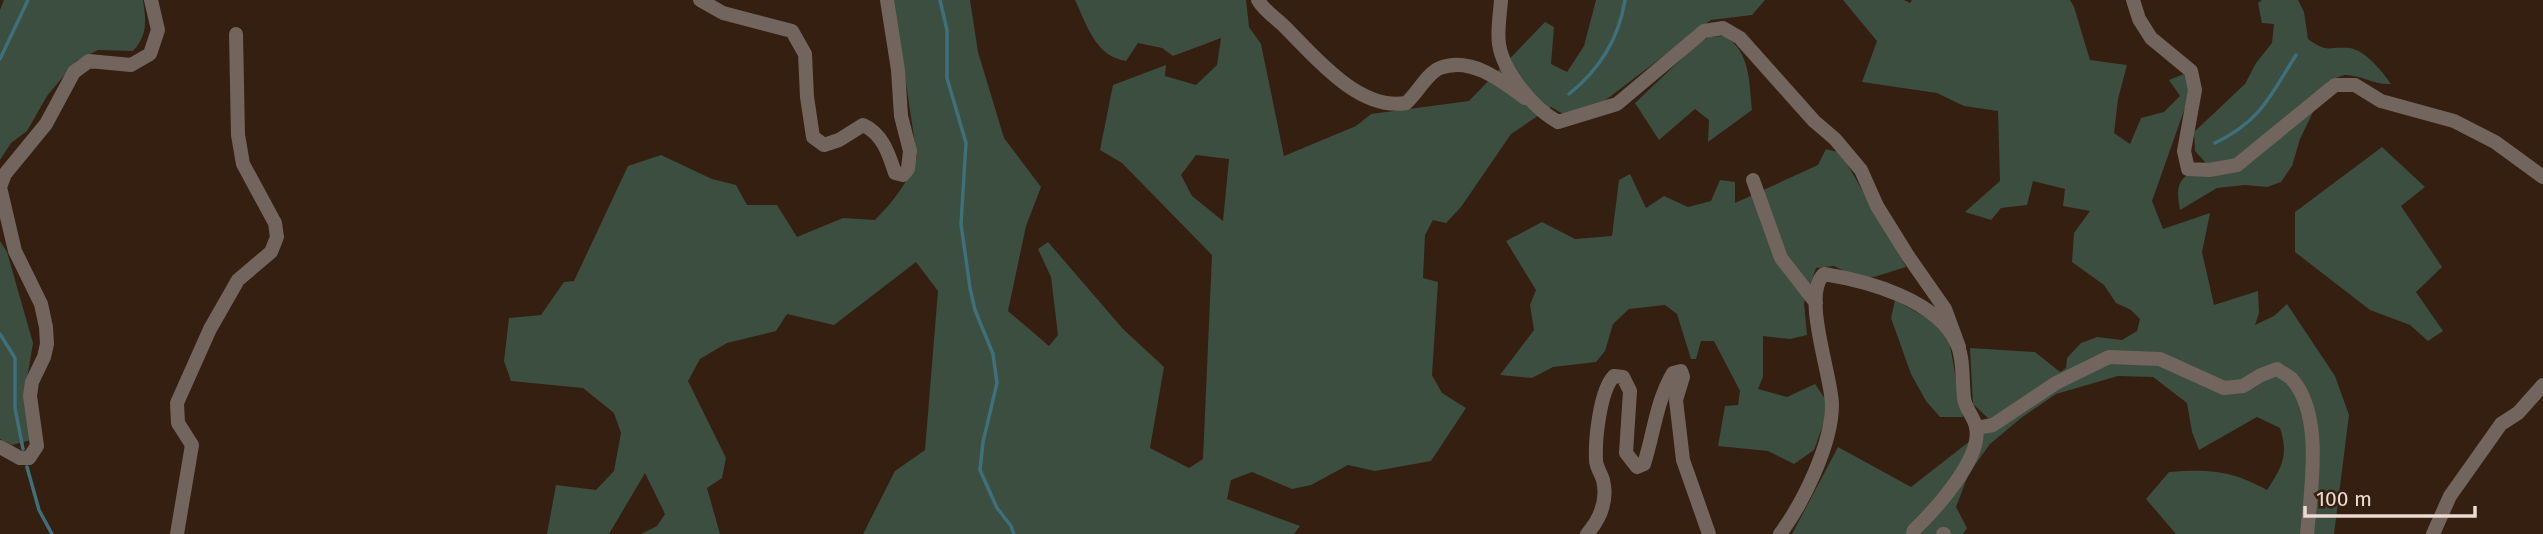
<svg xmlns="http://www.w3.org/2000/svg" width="2543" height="534" font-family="'Fira Sans',sans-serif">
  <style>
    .green { fill: #3b4e3f; fill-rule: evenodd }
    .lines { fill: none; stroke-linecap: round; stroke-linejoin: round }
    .stream { stroke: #3e6f7b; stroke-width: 3.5 }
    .street { stroke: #71655e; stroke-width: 14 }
  </style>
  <rect width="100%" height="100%" fill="#351f11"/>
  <path class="green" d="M 4,0 L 143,0 C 146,21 148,34 133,51 L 98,50 L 76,61 L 47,96 L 27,131 L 11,143 L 0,160 L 0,10 Z
    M 892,0 L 970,0 L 978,52 L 1004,138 L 1041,187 L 1026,226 L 1008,311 L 1049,346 L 1058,335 L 1051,277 L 1038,249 L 1048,242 L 1123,329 L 1164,367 L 1150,448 L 1189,468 L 1203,459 L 1212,255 L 1122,163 L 1100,150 L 1113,85 L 1166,65 L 1165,76 L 1196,85 L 1217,65 L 1221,38 L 1173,56 L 1162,48 L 1138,43 L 1126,61 C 1095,56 1087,25 1075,0 L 1246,0 L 1249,27 L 1261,44 L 1284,156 L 1356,126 L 1371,114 L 1469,101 L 1545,22 L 1554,27 L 1551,64 L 1567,72 L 1584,46 L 1596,0 L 1765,0 L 1752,15 L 1711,20 L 1603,102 L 1565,115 L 1551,107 L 1511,134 L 1461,207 L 1446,223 L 1433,220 L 1425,235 L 1423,278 L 1438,282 L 1432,375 L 1442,393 L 1466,408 L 1431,461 L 1375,471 L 1348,465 L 1311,485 L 1292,489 L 1252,472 L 1231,480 L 1227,499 L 1300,526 L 1294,534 L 863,534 L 895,471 L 925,450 L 938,291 L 916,262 L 834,325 L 787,314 L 776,331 L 727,343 L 700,359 L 688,381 L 726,458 L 722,478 L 707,488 L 720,534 L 641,534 L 657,526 L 665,514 L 645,473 L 609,534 L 547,534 L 556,485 L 596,490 L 614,471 L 621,433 L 614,413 L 583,388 L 511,381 L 504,361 L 509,318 L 541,315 L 564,282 L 574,281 L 628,166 L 661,155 L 712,179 L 736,185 L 747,205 L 777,205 L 797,237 L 843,218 L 875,220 C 893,202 909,181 917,157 L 897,23 ZM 1196,155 L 1229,159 L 1223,221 L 1192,196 L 1181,175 Z
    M 1843,0 L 1904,0 L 1910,3 L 1912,0 L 2070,0 L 2074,7 L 2090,60 L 2127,65 L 2118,99 L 2114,133 L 2130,144 L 2141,118 L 2164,112 L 2180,96 L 2169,80 L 2184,74 L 2192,88 L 2152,201 L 2163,229 L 2210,213 L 2202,252 L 2214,305 L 2258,291 L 2259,313 L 2255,325 L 2274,316 L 2287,304 L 2335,376 L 2349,415 L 2334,534 L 2176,534 L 2146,499 L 2169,472 C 2209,469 2231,470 2267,490 C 2282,467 2289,455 2280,428 L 2257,417 L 2199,450 L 2192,432 L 2187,403 L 2153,377 L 2118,376 L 2056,394 L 2021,418 L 1990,444 L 1969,473 L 1956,507 L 1967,528 L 1963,534 L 1792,534 L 1838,447 L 1911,487 L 1993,423 L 1973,404 L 1970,348 L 2035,352 L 2060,372 L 2066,368 L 2067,358 L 2081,343 L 2097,337 L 2122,340 L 2137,331 L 2140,319 L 2131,310 L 2116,303 L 2104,285 L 2072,262 L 2074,233 L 2090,211 L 2063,206 L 2065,189 L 2033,181 L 2027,205 L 2001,208 L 1991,220 L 1965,212 L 2000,181 L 1998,111 L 1964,106 L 1937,93 L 1862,82 L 1877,41 Z
    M 2262,0 L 2298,0 L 2304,12 L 2308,39 C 2329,54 2327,46 2350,48 C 2366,51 2382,71 2391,84 C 2374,85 2361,75 2345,75 C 2340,76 2333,79 2328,81 L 2300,139 L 2292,166 L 2281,182 L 2267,187 L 2245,185 L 2217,188 L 2180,210 C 2174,179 2182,179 2205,162 L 2195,151 L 2194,132 L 2245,84 L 2256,63 L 2272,43 L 2274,24 L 2262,23 L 2258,3 Z
    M 1724,36 C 1751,51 1749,83 1752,110 L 1708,142 L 1709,120 L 1695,109 L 1659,140 L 1635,103 L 1695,46 L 1709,37 Z
    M 2382,147 L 2425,187 L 2401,206 L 2442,267 L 2416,292 L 2443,331 L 2428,341 L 2410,325 L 2370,310 L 2295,252 L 2295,212 Z
    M 1826,149 L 1841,153 L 1906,267 L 1874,277 L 1857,277 L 1834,266 L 1816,268 L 1804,303 L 1807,335 L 1790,339 L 1763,336 L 1763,377 L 1758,389 L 1787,397 L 1815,384 L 1826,400 L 1824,422 L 1814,450 L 1794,464 L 1768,451 L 1718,446 L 1725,406 L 1738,405 L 1740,391 L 1714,341 L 1701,341 L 1696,359 L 1691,359 L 1677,314 L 1665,305 L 1629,309 L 1613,324 L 1605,351 L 1596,362 L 1553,367 L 1532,378 L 1500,375 L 1534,330 L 1530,305 L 1536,290 L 1506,241 L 1542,222 L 1575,239 L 1612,236 L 1619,180 L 1630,174 L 1646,208 L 1664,196 L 1688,207 L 1711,201 L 1720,180 L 1735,182 L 1735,203 L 1818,165 Z
    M 0,241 L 7,252 L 33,343 L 24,397 L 31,440 L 12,445 L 0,439 Z
    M 1895,300 L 1938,324 L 1949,340 L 1963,417 L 1940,417 L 1926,401 L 1911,374 L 1891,318 Z"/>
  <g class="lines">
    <path class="stream" d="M 940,0 L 947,30 L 947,78 L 966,143 L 961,224 L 970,288 L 975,310 L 993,354 L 997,383 L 983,442 L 980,470 L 997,508 L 1011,526 L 1014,534
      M 0,59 L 28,0
      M 1569,94 C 1599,70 1619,38 1625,0
      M 2215,143 C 2261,121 2270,96 2296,55
      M 0,334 L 15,358 L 15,408 L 23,449
      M 27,467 L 39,510 L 52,534"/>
    <path class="street" d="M 700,0 L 723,13 L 792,31 L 805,54 L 807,97 L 813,137 L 824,145 L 839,140 L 863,125 C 882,133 889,154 895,173 L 903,175 L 908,169 L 910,151 L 901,116 L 898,70 L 887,0
      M 1258,0 C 1264,11 1276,18 1285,27 C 1315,57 1359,111 1406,103 C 1417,94 1427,73 1440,68 C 1471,56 1502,81 1525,98
      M 1501,0 C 1500,15 1497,30 1499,44 C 1503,72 1534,109 1558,122 L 1617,104 L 1704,31 L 1723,28 L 1740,38 L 1814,121 L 1835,139 L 1861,170 L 1877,206 L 1908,256 L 1945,309 L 1959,347
      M 2133,0 L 2139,19 L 2151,38 L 2191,71 L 2195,90 L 2184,151 L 2188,169 L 2209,170 L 2237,165 L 2335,85 L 2355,85 L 2381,101 L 2454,121 L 2495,142 L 2543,177
      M 1753,180 L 1781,258 L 1816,303
      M 1976,428 L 1993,425 L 2056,383 L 2109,357 L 2160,359 L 2224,388 L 2243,386 L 2261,375 L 2277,369 C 2281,372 2287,375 2291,378 C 2324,414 2311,489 2307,534
      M 0,447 L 20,458 L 29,458 L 37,446 L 30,396 L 32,382 L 44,357 L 47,344 L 46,327 L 41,304 L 15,251 L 0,187 L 5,174 L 46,124 L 74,72 L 89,61 L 131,65 L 150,54 L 158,30 L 151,0
      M 177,534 L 192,445 L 178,423 L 177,403 L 210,329 L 238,280 L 271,252 L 277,237 L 275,223 L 243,164 L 238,135 L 236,34
      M 1587,534 C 1601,518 1608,501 1603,480 C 1601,473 1596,467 1596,460 C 1595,439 1600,390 1614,376 L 1623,377 L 1630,391 L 1626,453 L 1637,467 L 1644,464 C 1654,433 1656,402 1673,373 L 1681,371 L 1683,377 L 1676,400 L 1683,460 L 1709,534
      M 1780,534 C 1803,503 1832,444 1832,405 C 1832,376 1801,295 1824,274 C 1868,281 1938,300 1957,344 C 1964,359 1962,381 1964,398 C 1965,409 1974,416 1976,427 C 1983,458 1934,511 1914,530 L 1913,534
      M 1943,534 L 1944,534
      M 2433,534 L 2450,496 L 2501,424 L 2518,413 L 2543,385"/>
  </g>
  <path d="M2305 506v10h170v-10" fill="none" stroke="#ebdbd2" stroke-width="3.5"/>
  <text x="2316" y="506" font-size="21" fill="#ebdbd2" stroke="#351f11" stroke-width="5" paint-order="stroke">100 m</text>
</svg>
